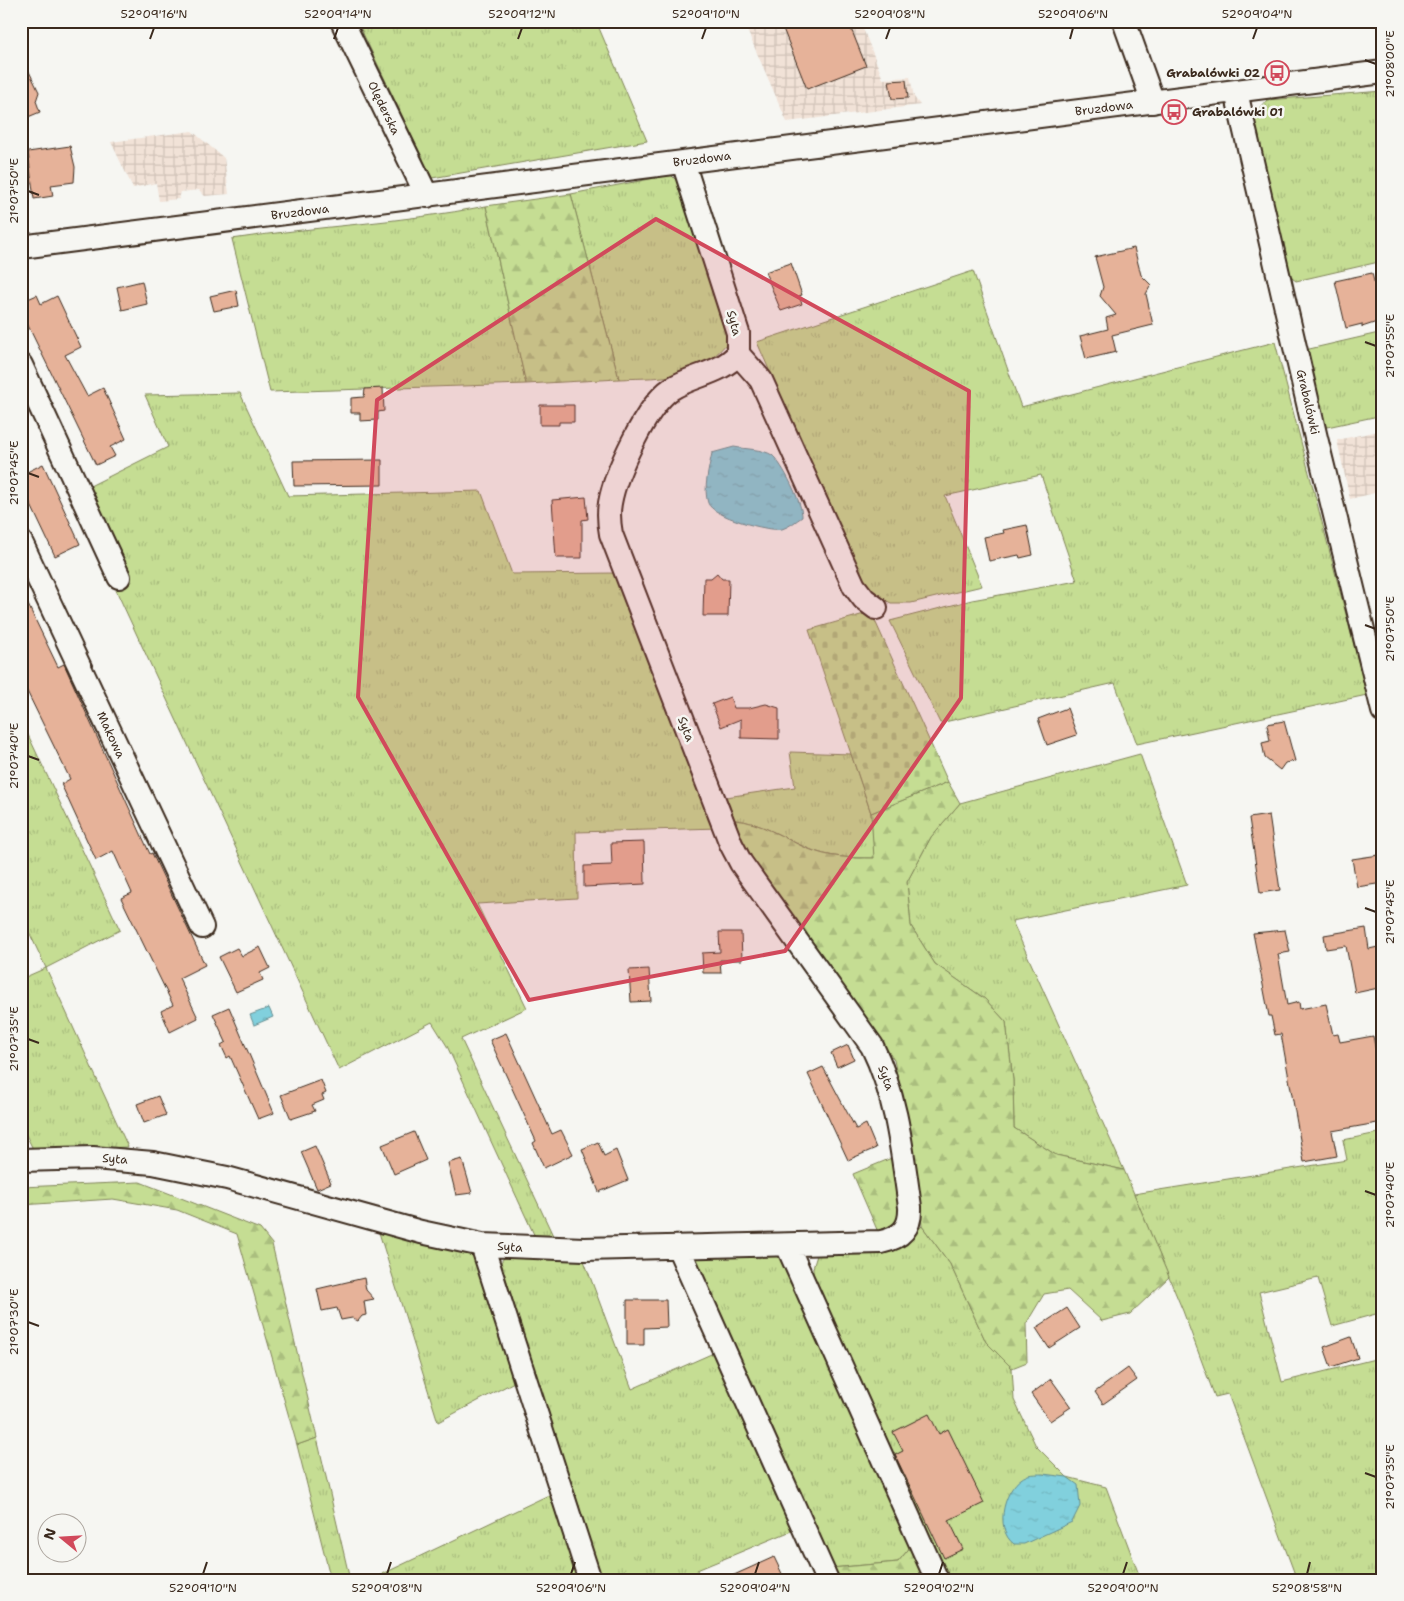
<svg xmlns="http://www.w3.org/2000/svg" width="1404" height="1601" font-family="'Shantell Sans',sans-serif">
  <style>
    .industrial { fill: url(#industrial-grid) }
    .grass { fill: url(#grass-tufts); stroke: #808458 }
    .forest { fill: url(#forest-firs); stroke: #808458 }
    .cemetery { fill: url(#cemetery-stones); stroke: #808458 }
    .water { fill: url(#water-ripples); stroke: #658e91 }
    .building { fill: #e6b299; stroke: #3b2a1e }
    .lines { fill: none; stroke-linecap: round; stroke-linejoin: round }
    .minor-casing { stroke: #3b2a1e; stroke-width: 26 }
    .minor { stroke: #f6f6f2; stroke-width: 22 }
    .marked { fill: #d1495b; fill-opacity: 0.2; stroke: #d1495b; stroke-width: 4; stroke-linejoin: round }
    .ticks { fill: none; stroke: #3b2a1e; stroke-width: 2 }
    .labels { text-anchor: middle; stroke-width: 5; stroke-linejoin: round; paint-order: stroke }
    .poi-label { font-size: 12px; font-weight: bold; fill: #3b2a1e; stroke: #f6f6f2; text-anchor: end }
    .street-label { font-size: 12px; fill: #3b2a1e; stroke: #f6f6f2 }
    .neatline { fill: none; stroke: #3b2a1e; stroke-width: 2 }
    .ticks-label { font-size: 12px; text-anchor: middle; fill: #3b2a1e }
  </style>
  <defs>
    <pattern id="industrial-grid" width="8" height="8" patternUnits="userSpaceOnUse" patternTransform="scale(1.25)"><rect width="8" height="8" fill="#f1e2d7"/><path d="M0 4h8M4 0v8" fill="none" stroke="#d0c2b8"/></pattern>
    <pattern id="grass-tufts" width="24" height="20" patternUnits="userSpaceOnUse" patternTransform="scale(1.25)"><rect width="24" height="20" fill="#c5dd93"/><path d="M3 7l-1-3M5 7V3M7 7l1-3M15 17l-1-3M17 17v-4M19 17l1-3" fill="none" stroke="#aabe7e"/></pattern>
    <pattern id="forest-firs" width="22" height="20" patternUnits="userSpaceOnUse" patternTransform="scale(1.25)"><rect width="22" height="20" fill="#c5dd93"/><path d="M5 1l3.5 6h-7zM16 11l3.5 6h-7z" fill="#aabe7e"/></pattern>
    <pattern id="cemetery-stones" width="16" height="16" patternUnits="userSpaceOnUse" patternTransform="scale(1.25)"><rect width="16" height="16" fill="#c5dd93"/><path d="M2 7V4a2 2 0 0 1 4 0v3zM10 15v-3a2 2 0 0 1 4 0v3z" fill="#aabe7e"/></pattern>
    <pattern id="water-ripples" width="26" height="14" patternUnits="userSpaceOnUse" patternTransform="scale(1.25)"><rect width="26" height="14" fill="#81d0dd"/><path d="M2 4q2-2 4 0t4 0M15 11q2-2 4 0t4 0" fill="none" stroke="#70b3bd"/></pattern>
  </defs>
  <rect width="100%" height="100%" fill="#f6f6f2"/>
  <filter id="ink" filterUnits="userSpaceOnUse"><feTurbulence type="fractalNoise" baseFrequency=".02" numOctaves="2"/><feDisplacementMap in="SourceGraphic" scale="10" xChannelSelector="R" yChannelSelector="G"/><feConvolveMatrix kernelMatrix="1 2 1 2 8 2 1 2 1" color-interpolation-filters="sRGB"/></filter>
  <g filter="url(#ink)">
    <path class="industrial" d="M 743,21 L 860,21 L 883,79 L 910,77 L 914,97 L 920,105 L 787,122 Z
      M 192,131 L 224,158 L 229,194 L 205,196 L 199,190 L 181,192 L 179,199 L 159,201 L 156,183 L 133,188 L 111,142 Z
      M 1383,430 L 1383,491 L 1350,499 L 1337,440 Z"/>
    <path class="grass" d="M 357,21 L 596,21 L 647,141 L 432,178 Z
      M 1383,91 L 1383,261 L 1296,281 L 1289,276 L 1253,124 L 1258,111 L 1267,100 Z
      M 671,175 L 681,185 L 720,304 L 728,342 C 695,381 667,377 619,379 L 571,194 Z
      M 486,206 L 526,384 L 270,392 L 232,239 C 316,226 402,223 486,206 Z
      M 973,271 L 1021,407 L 1275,342 L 1367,695 L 1137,744 L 1115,683 L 940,723 L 890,621 L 972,600 L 1077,581 L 1041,475 L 945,496 L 982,586 L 911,603 L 891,603 L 865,590 L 757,342 Z
      M 1383,332 L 1383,415 L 1327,427 L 1320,418 L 1305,350 Z
      M 240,393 L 288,496 L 481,491 L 512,574 L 617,573 L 720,828 L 576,832 L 577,898 L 477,904 L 527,1008 L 461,1039 L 556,1242 L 537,1241 L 447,1046 L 432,1022 L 339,1070 L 116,590 L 132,582 L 86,488 L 168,447 L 145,395 Z
      M 21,720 L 120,930 L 46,968 L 128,1147 L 34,1151 L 21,1125 L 21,979 L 46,968 L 21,915 Z
      M 790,752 L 851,754 L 871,813 L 875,858 C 851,858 829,858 807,848 C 783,838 761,822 735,820 L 726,797 L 795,787 Z
      M 1140,754 L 1187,885 L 1012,921 L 1124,1170 L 1056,1155 L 1014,1128 L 1013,1080 L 1006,1022 L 985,999 L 935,964 L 911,926 L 907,882 L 931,837 L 960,803 Z
      M 1383,1132 L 1383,1312 L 1332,1326 L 1318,1278 L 1259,1292 L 1282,1382 L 1383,1357 L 1383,1580 L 1297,1580 L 1228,1394 L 1215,1397 L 1183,1311 L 1134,1194 L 1347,1160 L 1343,1140 Z
      M 377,1226 L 474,1251 L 518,1380 L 438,1422 Z
      M 922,1226 L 950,1264 L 986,1342 L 1012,1368 L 1014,1400 L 1036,1446 L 1067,1477 L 1106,1487 L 1141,1580 L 947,1580 L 813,1280 L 813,1268 L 818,1252 L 899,1246 Z
      M 691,1252 L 778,1252 L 794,1278 L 912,1545 L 898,1562 L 831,1568 Z
      M 506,1255 L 583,1258 L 632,1389 L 718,1351 L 796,1529 L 697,1570 L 701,1580 L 599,1580 L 501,1262 Z
      M 317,1438 L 350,1580 L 331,1580 L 297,1445 Z
      M 555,1492 L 583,1580 L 370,1580 Z"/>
    <path class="forest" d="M 571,194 L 619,379 L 526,384 L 486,206 Z
      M 948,782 L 960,803 L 931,837 L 907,882 L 911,926 L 935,964 L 985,999 L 1006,1022 L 1013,1080 L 1014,1128 L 1056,1155 L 1124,1170 L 1169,1277 L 1130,1314 L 1102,1321 L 1068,1290 L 1044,1294 L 1026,1324 L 1027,1362 L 1012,1368 L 986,1342 L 950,1264 L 922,1226 L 916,1165 L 894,1060 L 851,997 L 748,858 L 735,820 C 761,822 783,838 806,848 C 829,858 851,858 874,858 L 871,813 Z
      M 894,1157 L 901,1200 L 896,1223 L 878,1232 L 853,1174 Z
      M 140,1182 L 260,1229 L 272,1244 L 317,1438 L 297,1445 L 237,1234 L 177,1210 L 113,1199 L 21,1205 L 21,1187 Z
      M 912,1545 L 929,1580 L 835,1580 L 831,1568 L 898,1562 Z"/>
    <path class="cemetery" d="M 871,612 L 948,782 L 871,813 L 809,630 Z"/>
    <path class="water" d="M 734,447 C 744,449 763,449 772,455 C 782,463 803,504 802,517 C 796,521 789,527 782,529 C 768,532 712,516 708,503 C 703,489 709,468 712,453 Z
      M 269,1008 L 273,1017 L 254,1025 L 250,1015 Z
      M 1043,1474 L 1067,1477 L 1078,1485 L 1080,1506 L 1072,1522 L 1024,1544 L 1014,1544 C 993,1529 1004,1484 1028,1475 C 1032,1474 1039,1474 1043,1474 Z"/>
    <path class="building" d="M 780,21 L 848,21 L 866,66 L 807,89 Z
      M 21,55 L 39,92 L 36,101 L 40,112 L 21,120 Z
      M 906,80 L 908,98 L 892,99 L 889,81 Z
      M 70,146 L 75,167 L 74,182 L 51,185 L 53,196 L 34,199 L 28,152 Z
      M 1134,248 L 1141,275 L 1151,285 L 1146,294 L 1153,325 L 1112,335 L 1116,352 L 1086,359 L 1080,336 L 1108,329 L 1106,318 L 1116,315 L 1100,296 L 1103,287 L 1095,257 Z
      M 791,263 L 802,295 L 799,296 L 802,304 L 781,311 L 765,272 Z
      M 1372,273 L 1376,290 L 1383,289 L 1383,320 L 1362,327 L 1362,324 L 1346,328 L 1335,281 Z
      M 142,281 L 147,304 L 122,310 L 117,287 Z
      M 236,290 L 239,306 L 214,311 L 210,296 Z
      M 37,295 L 41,304 L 57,296 L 81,347 L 65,355 L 87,396 L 103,388 L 126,439 L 110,447 L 115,456 L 96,465 L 21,311 L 21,302 Z
      M 383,388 L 384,411 L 378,412 L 378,420 L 360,421 L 360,413 L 351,413 L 351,398 L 364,397 L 365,389 Z
      M 540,405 L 574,405 L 574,422 L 559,422 L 559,425 L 540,425 Z
      M 382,460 L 382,485 L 294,486 L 293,461 Z
      M 43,464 L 80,544 L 55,556 L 21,484 L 21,475 Z
      M 586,497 L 588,519 L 582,520 L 582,558 L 556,558 L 552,500 Z
      M 1027,525 L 1033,555 L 1020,558 L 1019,555 L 989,561 L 984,537 L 1004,533 L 1003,530 Z
      M 717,573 L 722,579 L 729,579 L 728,616 L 703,616 L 704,578 L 711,578 Z
      M 21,590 L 58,667 L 64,664 L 150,854 L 152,853 L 205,965 L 179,978 L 198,1018 L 170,1032 L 161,1011 L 173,1005 L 121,898 L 132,893 L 113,851 L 96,860 L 61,784 L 70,779 L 21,679 Z
      M 730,697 L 734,708 L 749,708 L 766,704 L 779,708 L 779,739 L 741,738 L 741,719 L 721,727 L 712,704 Z
      M 1067,708 L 1077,735 L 1047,745 L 1038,719 Z
      M 1284,721 L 1295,761 L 1285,763 L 1280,770 L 1265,758 L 1262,743 L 1270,741 L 1267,724 Z
      M 1269,815 L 1280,890 L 1260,893 L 1249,818 Z
      M 644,842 L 645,884 L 584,887 L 584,866 L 612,865 L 611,843 Z
      M 1379,855 L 1383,883 L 1357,887 L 1352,859 Z
      M 1366,928 L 1369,949 L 1378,947 L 1383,987 L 1355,993 L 1346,946 L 1326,949 L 1324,935 Z
      M 1285,930 L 1290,952 L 1278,954 L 1287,1005 L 1299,1002 L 1300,1009 L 1326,1004 L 1333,1035 L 1338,1034 L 1340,1042 L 1373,1036 L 1383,1089 L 1383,1122 L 1332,1131 L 1337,1156 L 1304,1162 L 1281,1034 L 1275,1035 L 1271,1016 L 1269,1016 L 1253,933 Z
      M 719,932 L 741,932 L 742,960 L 720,960 L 721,973 L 703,973 L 702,953 L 720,952 Z
      M 260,947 L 270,968 L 260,973 L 263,980 L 236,992 L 219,957 L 237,948 L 242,956 Z
      M 649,969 L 651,1001 L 631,1002 L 629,970 Z
      M 229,1007 L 274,1113 L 258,1119 L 230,1056 L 227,1058 L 221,1045 L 226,1042 L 213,1014 Z
      M 506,1033 L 552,1134 L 561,1130 L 573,1154 L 544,1168 L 533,1143 L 536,1141 L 490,1040 Z
      M 848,1045 L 854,1059 L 837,1067 L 831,1053 Z
      M 823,1067 L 856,1129 L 866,1124 L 876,1148 L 848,1160 L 808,1074 Z
      M 321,1080 L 326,1093 L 322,1095 L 324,1100 L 312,1105 L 315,1111 L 291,1119 L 281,1095 Z
      M 158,1096 L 166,1115 L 144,1123 L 137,1104 Z
      M 414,1132 L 426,1160 L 394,1174 L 382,1145 Z
      M 598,1142 L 604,1156 L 616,1150 L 628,1180 L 599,1192 L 582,1149 Z
      M 315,1146 L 331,1183 L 317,1189 L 301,1152 Z
      M 462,1159 L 472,1193 L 456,1195 L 448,1163 Z
      M 364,1278 L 366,1290 L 374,1299 L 364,1301 L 366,1315 L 362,1316 L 358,1321 L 352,1318 L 341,1320 L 337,1308 L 322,1311 L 317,1289 Z
      M 627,1300 L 666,1300 L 667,1327 L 644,1328 L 644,1345 L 627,1345 Z
      M 1067,1308 L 1080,1328 L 1049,1348 L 1036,1328 Z
      M 1351,1337 L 1358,1358 L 1331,1367 L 1324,1347 Z
      M 1128,1368 L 1137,1380 L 1103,1404 L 1095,1392 Z
      M 1051,1379 L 1071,1407 L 1050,1421 L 1031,1394 Z
      M 929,1414 L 939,1434 L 948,1429 L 984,1503 L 949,1520 L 963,1549 L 944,1558 L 895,1455 L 903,1451 L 893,1432 Z
      M 774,1557 L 785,1580 L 723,1580 Z"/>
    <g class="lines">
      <defs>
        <path id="minor" d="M 342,21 L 427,196
          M 1124,21 L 1153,102
          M 1236,92 L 1316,438 L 1383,711
          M 21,247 L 1383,72
          M 738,354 L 761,380 L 854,586 L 864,599 L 876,608
          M 21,365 L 119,577
          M 21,542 L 202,927
          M 21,1160 L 93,1158 L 153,1163 L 227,1178 L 421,1232 L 482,1245 L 584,1249 L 881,1242 C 901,1238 911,1228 910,1207 C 902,1151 897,1097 872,1046 L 741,863 L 731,844 L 611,534 C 609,523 608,514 610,503 C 615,474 646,406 671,389 C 693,375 720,374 738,354 L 738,333 L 683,162
          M 482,1245 L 590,1580
          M 787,1245 L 937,1580
          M 678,1247 L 827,1580"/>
      </defs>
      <use href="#minor" class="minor-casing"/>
      <use href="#minor" class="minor"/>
    </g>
  </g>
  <path class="marked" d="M 656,219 L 969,391 L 961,698 L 785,951 L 529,1000 L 358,697 L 377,400 Z"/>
  <path class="ticks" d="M 150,39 L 154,28M 334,39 L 338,28M 518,39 L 522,28M 702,39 L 706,28M 886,39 L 890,28M 1070,39 L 1073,28M 1253,39 L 1257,28M 1365,60 L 1376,64M 28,191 L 39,195M 1365,342 L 1376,346M 28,473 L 39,477M 1365,625 L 1376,629M 28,756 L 39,760M 1365,908 L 1376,912M 28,1039 L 39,1043M 1365,1191 L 1376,1195M 28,1322 L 39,1326M 1365,1473 L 1376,1477M 203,1574 L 207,1562M 387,1574 L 391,1562M 571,1574 L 575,1562M 755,1574 L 759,1562M 939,1574 L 943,1562M 1123,1574 L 1127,1562M 1307,1574 L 1310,1562"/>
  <defs>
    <symbol id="bus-ring" viewBox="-11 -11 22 22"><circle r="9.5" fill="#f6f6f2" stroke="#d1495b" stroke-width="1.5"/><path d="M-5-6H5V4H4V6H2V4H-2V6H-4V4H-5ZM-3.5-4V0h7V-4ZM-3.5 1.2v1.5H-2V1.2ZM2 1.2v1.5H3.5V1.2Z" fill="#d1495b"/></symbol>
  </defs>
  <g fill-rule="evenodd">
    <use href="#bus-ring" x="1263" y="59" width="28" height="28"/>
    <use href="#bus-ring" x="1160" y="98" width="28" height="28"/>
  </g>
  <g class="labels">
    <g class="poi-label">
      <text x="1260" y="77">Grabalówki 02</text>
      <text x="1192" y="116" text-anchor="start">Grabalówki 01</text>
    </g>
    <g class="street-label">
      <text transform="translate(384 108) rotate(64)" y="4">Olęderska</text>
      <text transform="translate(1104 108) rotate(-7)" y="4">Bruzdowa</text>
      <text transform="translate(702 159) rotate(-7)" y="4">Bruzdowa</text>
      <text transform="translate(300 212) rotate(-7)" y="4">Bruzdowa</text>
      <text transform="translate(734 323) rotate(75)" y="4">Syta</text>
      <text transform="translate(1308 402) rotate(77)" y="4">Grabalówki</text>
      <text transform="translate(686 729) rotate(69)" y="4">Syta</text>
      <text transform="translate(111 735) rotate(65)" y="4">Makowa</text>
      <text transform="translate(886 1078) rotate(70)" y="4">Syta</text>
      <text transform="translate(115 1159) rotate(4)" y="4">Syta</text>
      <text transform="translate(510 1247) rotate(4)" y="4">Syta</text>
    </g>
  </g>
  <rect width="1404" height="1601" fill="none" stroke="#f6f6f2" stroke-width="55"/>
  <g transform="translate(62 1538) rotate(288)"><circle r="24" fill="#f6f6f2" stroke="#aba49d"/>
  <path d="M0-4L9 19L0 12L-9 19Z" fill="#d1495b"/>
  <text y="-8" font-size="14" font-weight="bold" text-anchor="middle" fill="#3b2a1e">N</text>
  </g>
  <rect x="28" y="28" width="1348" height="1546" class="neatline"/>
  <g class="ticks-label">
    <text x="154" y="18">52°09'16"N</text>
    <text x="338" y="18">52°09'14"N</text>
    <text x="522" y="18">52°09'12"N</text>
    <text x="706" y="18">52°09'10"N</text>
    <text x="890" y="18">52°09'08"N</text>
    <text x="1073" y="18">52°09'06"N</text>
    <text x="1257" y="18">52°09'04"N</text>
    <text transform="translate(1390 64) rotate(-90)" y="4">21°08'00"E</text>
    <text transform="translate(14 191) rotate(-90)" y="4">21°07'50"E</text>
    <text transform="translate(1390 346) rotate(-90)" y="4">21°07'55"E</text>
    <text transform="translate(14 473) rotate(-90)" y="4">21°07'45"E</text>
    <text transform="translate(1390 629) rotate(-90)" y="4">21°07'50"E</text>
    <text transform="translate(14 756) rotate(-90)" y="4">21°07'40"E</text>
    <text transform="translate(1390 912) rotate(-90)" y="4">21°07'45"E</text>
    <text transform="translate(14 1039) rotate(-90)" y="4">21°07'35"E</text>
    <text transform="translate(1390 1195) rotate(-90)" y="4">21°07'40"E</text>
    <text transform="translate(14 1322) rotate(-90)" y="4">21°07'30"E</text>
    <text transform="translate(1390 1477) rotate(-90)" y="4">21°07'35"E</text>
    <text x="203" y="1592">52°09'10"N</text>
    <text x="387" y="1592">52°09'08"N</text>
    <text x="571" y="1592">52°09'06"N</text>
    <text x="755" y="1592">52°09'04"N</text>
    <text x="939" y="1592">52°09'02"N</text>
    <text x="1123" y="1592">52°09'00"N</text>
    <text x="1307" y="1592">52°08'58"N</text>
  </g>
</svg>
